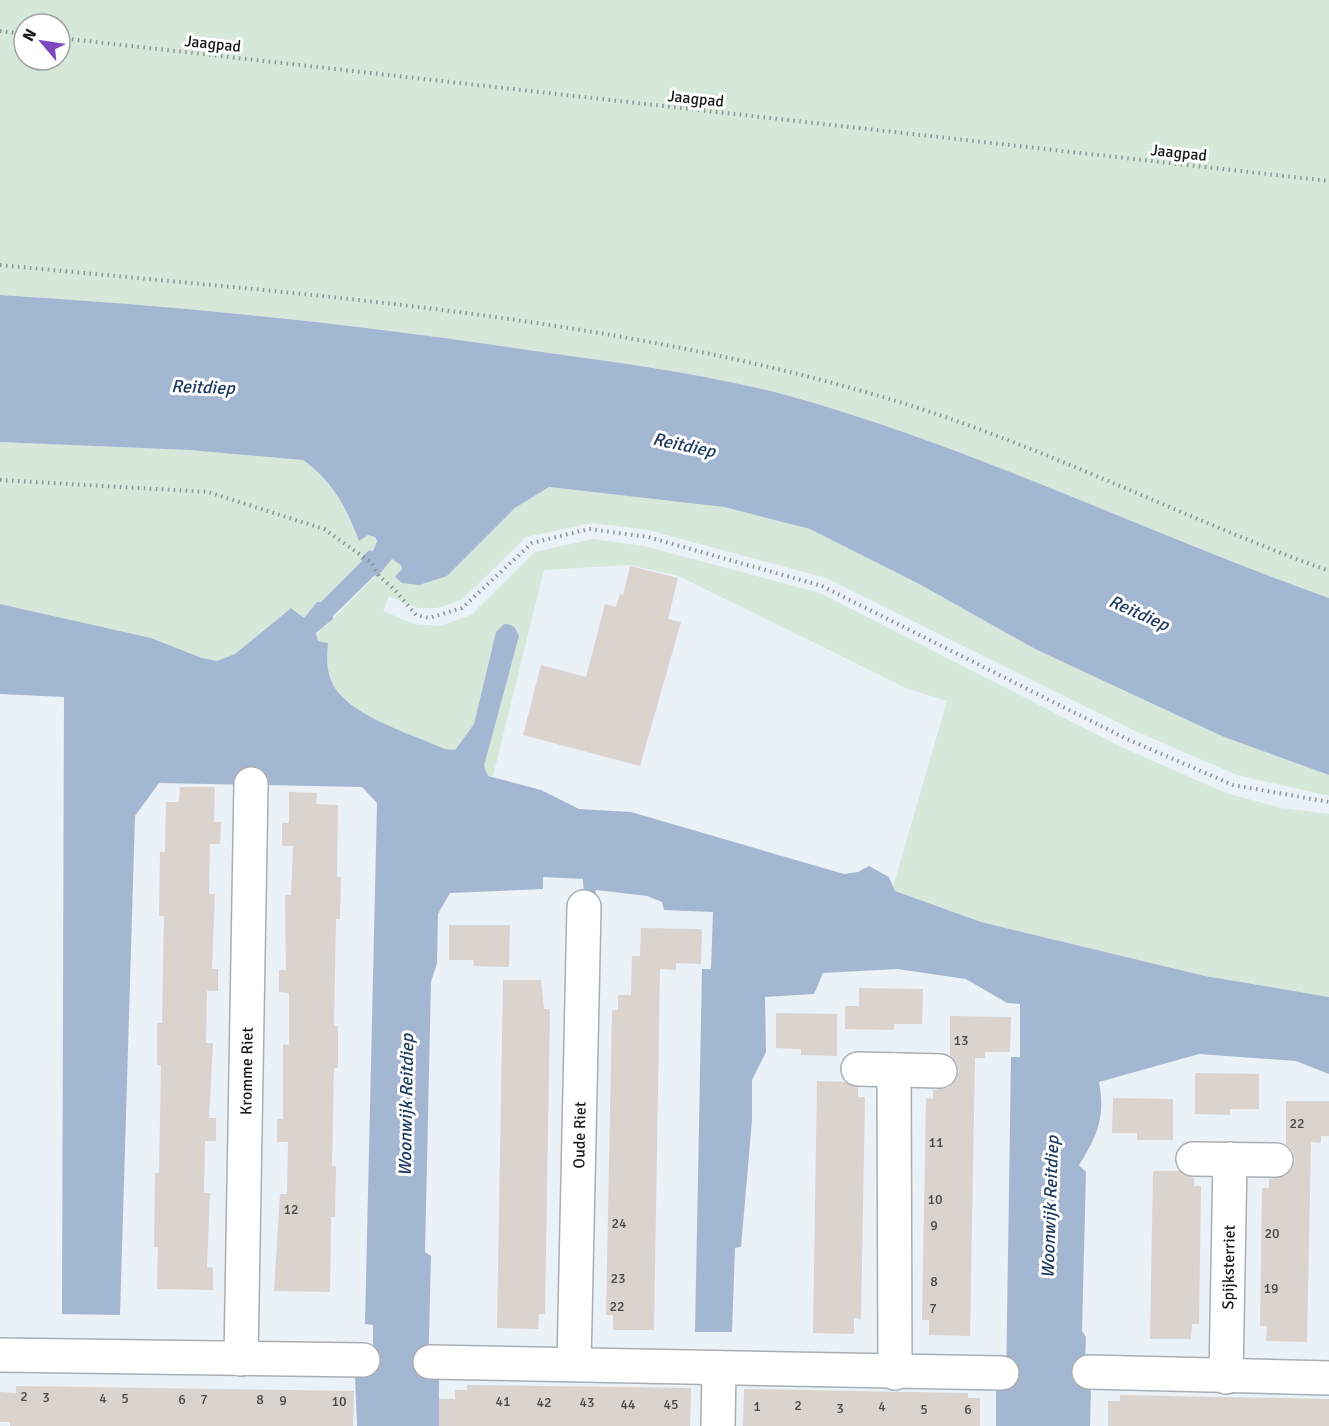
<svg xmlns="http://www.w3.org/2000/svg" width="1329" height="1426" font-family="Signika,sans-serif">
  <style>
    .green { fill: #d5e8d9; fill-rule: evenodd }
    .water { fill: #a4b7d2 }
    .building { fill: #dbd3cd }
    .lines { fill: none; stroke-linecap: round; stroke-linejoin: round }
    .minor-casing { stroke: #a8aeb4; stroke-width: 36 }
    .path { stroke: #8f9398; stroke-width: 4; stroke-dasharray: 1.5 4.5; stroke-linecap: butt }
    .minor { stroke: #fff; stroke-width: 33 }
    .labels { text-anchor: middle; stroke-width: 6; stroke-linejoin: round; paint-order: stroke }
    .number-label { font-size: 14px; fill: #484848 }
    .street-label { font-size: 16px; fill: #17191b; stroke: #fff }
    .water-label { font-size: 18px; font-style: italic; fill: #213c62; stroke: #fff }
  </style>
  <rect width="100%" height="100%" fill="#eaf1f7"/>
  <path class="green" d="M 0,0 L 1329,0 L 1329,598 C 1149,534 978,449 793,397 C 709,374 621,363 535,351 C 358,324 179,306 0,295 ZM 24,24 L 60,24 L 60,60 L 24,60 Z
    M 0,442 L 189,450 L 303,460 C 332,480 346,509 359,541 L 367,535 L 372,535 L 377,541 L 372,551 L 368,550 L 360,559 L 362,561 L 320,603 L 317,602 L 304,618 L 291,608 L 235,654 L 217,661 L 202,658 L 151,638 L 0,604 Z
    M 549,487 L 724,507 L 810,529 L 921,585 L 1035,649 L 1224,737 L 1329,775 L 1329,796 L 1237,775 L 1133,730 L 826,578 L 648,530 L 592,523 L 526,537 L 462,600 L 437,608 L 417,608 L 389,596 L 383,611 L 414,624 L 440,626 L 471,615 L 535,552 L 593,539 L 644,546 L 820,593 L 1121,747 L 1226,793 L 1281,808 L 1329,814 L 1329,997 L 1205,976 L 981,922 L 895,891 L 893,887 L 947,701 L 908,689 L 679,576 L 630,565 L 544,570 L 493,776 L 488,776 L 484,766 L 486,751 L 519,637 L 517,629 L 493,644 L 474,724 L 455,750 L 445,749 C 412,734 345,715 331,680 C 326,668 327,656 328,643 L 318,641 L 316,637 L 323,625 L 325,627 L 392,559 L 399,561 L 402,568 L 400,572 L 447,576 L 515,508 Z"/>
  <path class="water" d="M 0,295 C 179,306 358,324 535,351 C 621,363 709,374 793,397 C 978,449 1149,534 1329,598 L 1329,775 L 1224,737 L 1035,649 L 921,585 L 810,529 L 724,507 L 549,487 L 515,508 L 447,576 L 419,585 L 402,583 L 395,577 L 402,569 L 401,565 L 392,559 L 377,577 L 375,575 L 333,616 L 333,619 L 316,633 L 318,641 L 328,643 C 327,656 326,668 331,680 C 344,715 413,734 445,749 L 455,750 L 474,724 L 496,632 L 504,624 C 513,624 516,628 519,636 L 484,766 L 488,776 L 541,790 L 579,809 L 631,812 L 844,874 L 858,872 L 869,866 L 889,877 L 895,891 L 981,922 L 1205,976 L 1329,997 L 1329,1074 L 1296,1061 L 1199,1054 L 1099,1082 C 1106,1117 1097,1136 1079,1165 L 1086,1172 L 1082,1331 L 1086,1337 L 1084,1386 L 1091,1386 L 1090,1426 L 996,1426 L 996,1385 L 1006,1385 L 1011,1057 L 1020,1057 L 1020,1004 L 1007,1003 L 966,979 L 897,969 L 823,973 L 814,994 L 765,997 L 766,1052 L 752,1080 L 752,1120 L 741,1247 L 735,1248 L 732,1332 L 695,1332 L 702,969 L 711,969 L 713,912 L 664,910 L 662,902 L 647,896 L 596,890 L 595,897 L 584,897 L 583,879 L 543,877 L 543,889 L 450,893 L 438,914 L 437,963 L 431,982 L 425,1252 L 431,1256 L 428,1376 L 439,1377 L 439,1426 L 357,1426 L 355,1376 L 373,1375 L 373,1325 L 365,1324 L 377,803 L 362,787 L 159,783 L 135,816 L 120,1315 L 62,1314 L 64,697 L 0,694 L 0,604 L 151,638 L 202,658 L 217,661 L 235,654 L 291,608 L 304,618 L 317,602 L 321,602 L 362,561 L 360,559 L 369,550 L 373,551 L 377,541 L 375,537 L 368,535 L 359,541 C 347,509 332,480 303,460 L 189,450 L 0,442 Z"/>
  <path class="building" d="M 630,566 L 678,578 L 668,619 L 681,622 L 640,766 L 523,735 L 541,665 L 586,677 L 605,604 L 616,607 L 620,594 L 623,595 Z
    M 180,787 L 215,787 L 214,822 L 221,822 L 220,844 L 210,844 L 209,894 L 215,894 L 212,969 L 218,969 L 218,991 L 207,991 L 206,1043 L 213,1043 L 209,1118 L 216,1118 L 216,1141 L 205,1141 L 204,1193 L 210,1193 L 207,1267 L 213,1268 L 213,1290 L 157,1289 L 158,1247 L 154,1247 L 155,1173 L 159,1173 L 161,1065 L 157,1065 L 157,1023 L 162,1023 L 164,916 L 159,916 L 160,852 L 165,852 L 166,802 L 179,802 Z
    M 289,792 L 317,793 L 316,804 L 338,805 L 337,877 L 341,877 L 340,919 L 336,919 L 334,1026 L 338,1026 L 338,1068 L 334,1068 L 332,1166 L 336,1166 L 335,1217 L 331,1217 L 330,1292 L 274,1291 L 280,1194 L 287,1194 L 288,1142 L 277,1142 L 277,1119 L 283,1119 L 283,1044 L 289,1045 L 289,993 L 279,992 L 279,970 L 286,970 L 285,895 L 291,895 L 293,846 L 282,846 L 282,823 L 289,823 Z
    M 449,925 L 510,925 L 509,967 L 473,966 L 474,960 L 449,960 Z
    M 641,928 L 702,929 L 701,964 L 676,963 L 676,970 L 660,969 L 654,1330 L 613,1330 L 613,1315 L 606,1315 L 612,1010 L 618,1010 L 618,995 L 631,995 L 632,956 L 640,956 Z
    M 503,980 L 541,980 L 544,1009 L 550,1009 L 545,1314 L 539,1314 L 538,1329 L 497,1328 Z
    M 859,988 L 923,989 L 922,1024 L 894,1024 L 894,1030 L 845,1029 L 845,1006 L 859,1006 Z
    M 776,1013 L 837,1014 L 837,1056 L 801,1055 L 801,1049 L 776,1048 Z
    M 950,1016 L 1011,1017 L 1010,1052 L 985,1052 L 985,1058 L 975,1058 L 970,1336 L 929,1335 L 929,1320 L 922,1320 L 926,1098 L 933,1099 L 933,1090 L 948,1088 L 956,1080 L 959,1071 L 957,1063 L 950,1055 Z
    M 1195,1073 L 1259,1074 L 1259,1109 L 1230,1109 L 1230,1115 L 1195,1114 Z
    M 817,1081 L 845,1082 L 858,1088 L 858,1097 L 865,1097 L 861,1319 L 854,1318 L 854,1334 L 813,1333 Z
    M 1113,1098 L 1173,1099 L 1173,1140 L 1137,1140 L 1137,1133 L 1112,1133 Z
    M 1286,1101 L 1329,1101 L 1329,1136 L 1321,1136 L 1321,1143 L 1311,1142 L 1307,1342 L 1266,1341 L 1267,1326 L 1260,1326 L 1262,1188 L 1269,1188 L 1269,1179 L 1286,1176 L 1292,1169 L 1295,1161 L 1293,1151 L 1286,1144 Z
    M 1153,1171 L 1179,1171 L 1194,1178 L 1194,1186 L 1201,1186 L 1199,1324 L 1192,1324 L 1191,1339 L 1150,1339 Z
    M 467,1385 L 691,1388 L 690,1426 L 439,1426 L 439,1399 L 455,1399 L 455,1390 L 467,1390 Z
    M 16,1386 L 354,1391 L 353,1426 L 10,1426 L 10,1422 L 0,1422 L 0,1392 L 16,1393 Z
    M 744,1389 L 968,1393 L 968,1398 L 980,1398 L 980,1426 L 743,1426 Z
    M 1120,1395 L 1329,1399 L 1329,1426 L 1108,1426 L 1108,1401 L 1120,1401 Z"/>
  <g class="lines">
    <defs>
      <g id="minor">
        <path d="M 858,1069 L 940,1071"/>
        <path d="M 894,1070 L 895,1373"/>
        <path d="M 1193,1159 L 1276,1160"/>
        <path d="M 0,1355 L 363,1360"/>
        <path id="s1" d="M 241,1359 L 251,784"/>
        <path d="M 430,1362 L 1002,1373"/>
        <path id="s2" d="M 574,1363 L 584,907"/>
        <path d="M 1089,1372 L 1329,1378"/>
        <path id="s3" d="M 1226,1377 L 1230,1159"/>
        <path d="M 718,1426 L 719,1368"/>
      </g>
    </defs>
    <use href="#minor" class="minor-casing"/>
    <path class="path" d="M 0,31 L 24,34
      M 60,38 L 1329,181
      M 0,265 C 297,294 598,313 886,398 C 1038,443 1180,517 1329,571
      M 0,480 L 208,492 L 324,529 L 372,563 L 379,576 L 394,589 L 416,615 L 429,618 L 462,608 L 532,543 L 589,529 L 648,537 L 822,586 L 1127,739 L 1233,785 L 1329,802"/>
    <use href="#minor" class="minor"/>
  </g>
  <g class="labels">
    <g class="number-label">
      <text x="961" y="1045">13</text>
      <text x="1297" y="1128">22</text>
      <text x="936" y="1147">11</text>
      <text x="935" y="1204">10</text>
      <text x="291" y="1214">12</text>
      <text x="619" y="1228">24</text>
      <text x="934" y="1230">9</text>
      <text x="1272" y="1238">20</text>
      <text x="618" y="1283">23</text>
      <text x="934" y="1286">8</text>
      <text x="1271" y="1293">19</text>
      <text x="617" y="1311">22</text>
      <text x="933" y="1313">7</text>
      <text x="24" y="1401">2</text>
      <text x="46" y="1402">3</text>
      <text x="103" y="1403">4</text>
      <text x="125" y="1403">5</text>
      <text x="182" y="1404">6</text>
      <text x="204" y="1404">7</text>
      <text x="260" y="1404">8</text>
      <text x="283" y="1405">9</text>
      <text x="339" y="1406">10</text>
      <text x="503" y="1406">41</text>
      <text x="544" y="1407">42</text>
      <text x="587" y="1407">43</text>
      <text x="628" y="1409">44</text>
      <text x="671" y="1409">45</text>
      <text x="798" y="1410">2</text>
      <text x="757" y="1411">1</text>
      <text x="882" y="1411">4</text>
      <text x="840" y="1413">3</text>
      <text x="924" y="1414">5</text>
      <text x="968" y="1414">6</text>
    </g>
    <g class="street-label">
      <text transform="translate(213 43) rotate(6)" y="6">Jaagpad</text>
      <text transform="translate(696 98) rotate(6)" y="6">Jaagpad</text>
      <text transform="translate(1179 152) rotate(6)" y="6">Jaagpad</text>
      <text dy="6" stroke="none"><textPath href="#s1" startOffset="288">Kromme Riet</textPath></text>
      <text dy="6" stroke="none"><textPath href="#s2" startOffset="228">Oude Riet</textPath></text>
      <text dy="6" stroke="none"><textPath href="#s3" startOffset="110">Spijksterriet</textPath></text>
    </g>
    <g class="water-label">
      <text transform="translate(203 387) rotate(2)" y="6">Reitdiep</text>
      <text transform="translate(684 445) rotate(12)" y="6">Reitdiep</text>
      <text transform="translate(1139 613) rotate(24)" y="6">Reitdiep</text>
      <text transform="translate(406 1105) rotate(-89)" y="6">Woonwijk Reitdiep</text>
      <text transform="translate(1050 1207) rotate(-88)" y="6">Woonwijk Reitdiep</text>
    </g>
  </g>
  <g transform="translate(42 42) rotate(299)"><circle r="28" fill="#ffffff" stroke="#a2a3a4" stroke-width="1.5"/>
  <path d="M0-4.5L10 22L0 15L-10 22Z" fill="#7d49c1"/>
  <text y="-9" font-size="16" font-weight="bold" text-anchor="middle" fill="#17191b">N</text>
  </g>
</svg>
